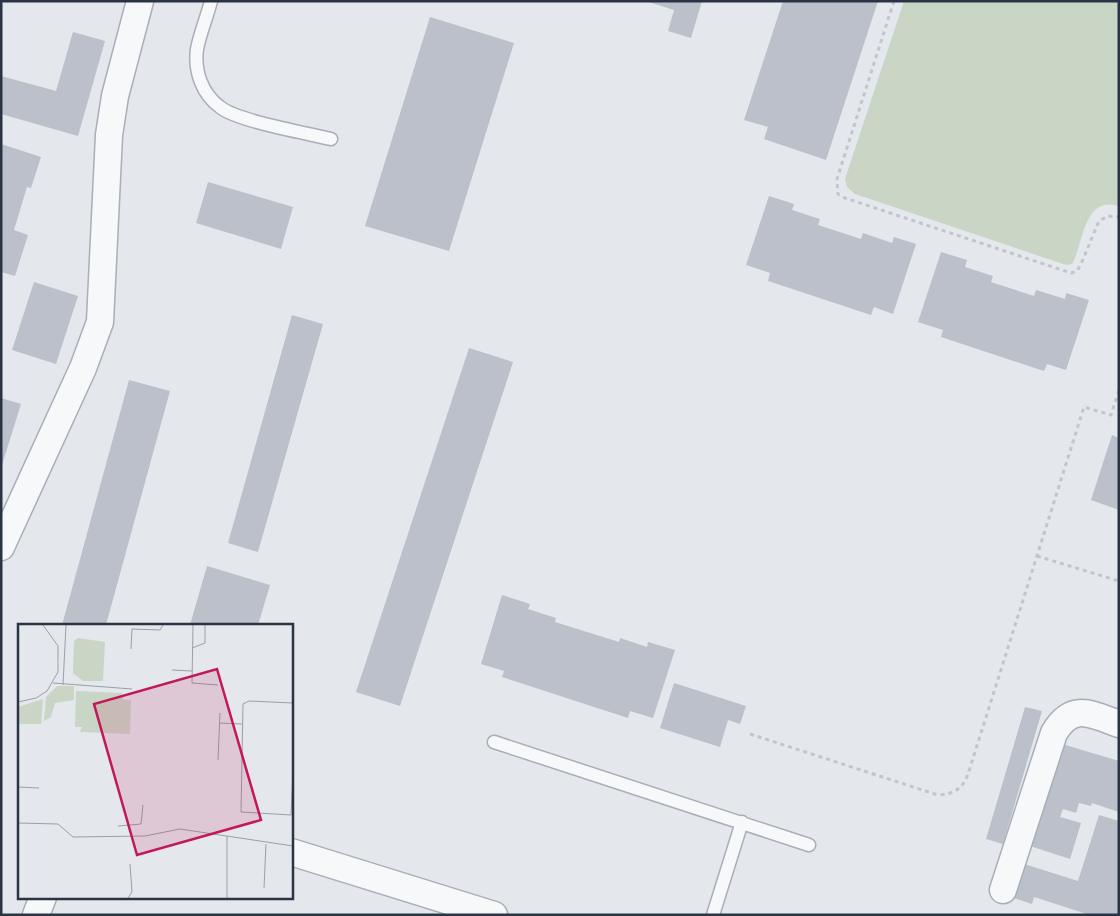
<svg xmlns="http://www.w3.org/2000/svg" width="1120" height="916" font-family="'Space Grotesk',sans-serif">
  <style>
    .green { fill: #c9d6c5 }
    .building { fill: #bbc0ca }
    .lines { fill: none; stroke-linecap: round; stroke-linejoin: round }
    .lane-casing { stroke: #a9aeb7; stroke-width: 15 }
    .street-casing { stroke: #a9aeb7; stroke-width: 29 }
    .path { stroke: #c2c5cb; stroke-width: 3; stroke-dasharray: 4 4; stroke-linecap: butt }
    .lane { stroke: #f7f8fa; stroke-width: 12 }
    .street { stroke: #f7f8fa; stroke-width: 26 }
    .inset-road { fill: none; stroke: #9a9fa9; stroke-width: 1 }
    .view { fill: #c2185b; fill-opacity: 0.15; stroke: #c2185b; stroke-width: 2.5 }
    .inset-edge { fill: none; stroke: #2b3445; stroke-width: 2.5 }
  </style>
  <rect width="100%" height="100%" fill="#e4e7ec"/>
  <path class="green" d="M 904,1 L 1119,1 L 1119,206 C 1083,195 1084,243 1072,264 L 1066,265 L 855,194 L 847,187 L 845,179 Z"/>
  <path class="building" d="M 646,1 L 702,1 L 691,38 L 668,31 L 674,10 Z
    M 783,1 L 878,1 L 826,160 L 764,139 L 768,127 L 744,120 Z
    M 430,17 L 514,43 L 449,251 L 365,226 Z
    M 73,32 L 105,41 L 78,136 L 1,114 L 1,76 L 56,91 Z
    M 1,144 L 41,157 L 31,188 L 27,187 L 14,230 L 28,235 L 15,276 L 1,272 Z
    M 208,182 L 293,207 L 281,249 L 196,223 Z
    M 769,196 L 794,204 L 792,210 L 820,219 L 818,225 L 861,239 L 863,233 L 892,243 L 894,237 L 916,244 L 893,314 L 874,307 L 871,315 L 768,281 L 770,273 L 746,265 Z
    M 941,252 L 967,260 L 965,267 L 993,276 L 991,282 L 1034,296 L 1036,290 L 1065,299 L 1066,293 L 1089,300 L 1066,370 L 1047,364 L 1044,371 L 941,337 L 943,330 L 918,322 Z
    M 34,282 L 78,296 L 56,364 L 12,350 Z
    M 292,315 L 323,324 L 258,552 L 228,543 Z
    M 469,348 L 513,362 L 400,706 L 356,692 Z
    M 129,380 L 170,391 L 106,625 L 62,625 Z
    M 1,398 L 21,404 L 2,465 L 1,465 Z
    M 1112,435 L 1119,438 L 1119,510 L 1091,500 Z
    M 207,566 L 270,585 L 258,625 L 190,625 Z
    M 502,595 L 530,604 L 528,609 L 556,618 L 555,622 L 619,642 L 620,638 L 647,647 L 648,642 L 675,650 L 653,718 L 630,711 L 628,718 L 502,677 L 504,671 L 481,664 Z
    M 674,683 L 746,706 L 740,724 L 728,720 L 720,747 L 660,728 Z
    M 1025,707 L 1042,711 L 1003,844 L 986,839 Z
    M 1062,744 L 1119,761 L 1119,812 L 1092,803 L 1091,806 L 1079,803 L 1076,813 L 1063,809 L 1060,817 L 1081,823 L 1070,859 L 1030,846 Z
    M 1099,815 L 1119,821 L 1119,915 L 1090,915 L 1034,897 L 1032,904 L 1011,897 L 1021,863 L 1078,881 Z"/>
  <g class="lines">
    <defs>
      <path id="lane" d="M 211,1 C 207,17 200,33 197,49 C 194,71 202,94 220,107 C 237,121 306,133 331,139
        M 494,742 L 809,845
        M 713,915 L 742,822"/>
      <path id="street" d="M 1,547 L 83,368 L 100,322 L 109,135 L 115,96 L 140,1
        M 291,852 L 494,915
        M 1003,890 L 1054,733 C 1072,702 1091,714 1119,724
        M 36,915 L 43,897"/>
    </defs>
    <use href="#lane" class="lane-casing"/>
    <use href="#street" class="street-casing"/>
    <path class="path" d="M 894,1 L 837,179 L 838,194 L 842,197 L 1071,273 L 1077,271 L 1081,264 L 1099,221 L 1108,216 L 1119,217
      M 1037,556 L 1119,581
      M 750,734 L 938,795 C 955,794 964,788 969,771 L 1084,407 L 1111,415 L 1119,390"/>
    <use href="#lane" class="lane"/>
    <use href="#street" class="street"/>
  </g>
  <g transform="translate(18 624)">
    <rect width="275" height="275" fill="#e4e7ec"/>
    <path d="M 60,14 L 87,18 L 85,57 L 65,57 L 55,49 L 56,17 ZM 39,62 L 56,62 L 56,76 L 37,79 L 33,93 L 26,97 L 28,73 ZM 58,67 L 104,69 L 105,76 L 113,76 L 112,110 L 62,108 L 64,103 L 57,103 ZM 25,75 L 23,100 L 0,100 L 0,83 Z" fill="#c9d6c5"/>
    <path class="inset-road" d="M 175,1 L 174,59 L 200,61M 174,24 L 187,19 L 187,1M 113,25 L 114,5 L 142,6 L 145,1M 154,46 L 174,47M 35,59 L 114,65M 45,61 L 48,1M 0,78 L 18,74 L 29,67 L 40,48 L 40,22 L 25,1M 275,79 L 231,77 L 225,80 L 223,188 L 273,191 L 275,147M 201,99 L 224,100M 200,136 L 202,89M 0,163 L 21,164M 0,199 L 40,200 L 55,213 L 127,212 L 162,205 L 275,222M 100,202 L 123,200 L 125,181M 246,264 L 248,220M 110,274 L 114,268 L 112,240M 209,274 L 209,212"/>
    <path class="view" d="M 199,45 L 243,196 L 119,231 L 76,80 Z"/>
    <rect width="275" height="275" class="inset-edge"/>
  </g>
  <rect width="1120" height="916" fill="none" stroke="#2b3445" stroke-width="5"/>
</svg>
